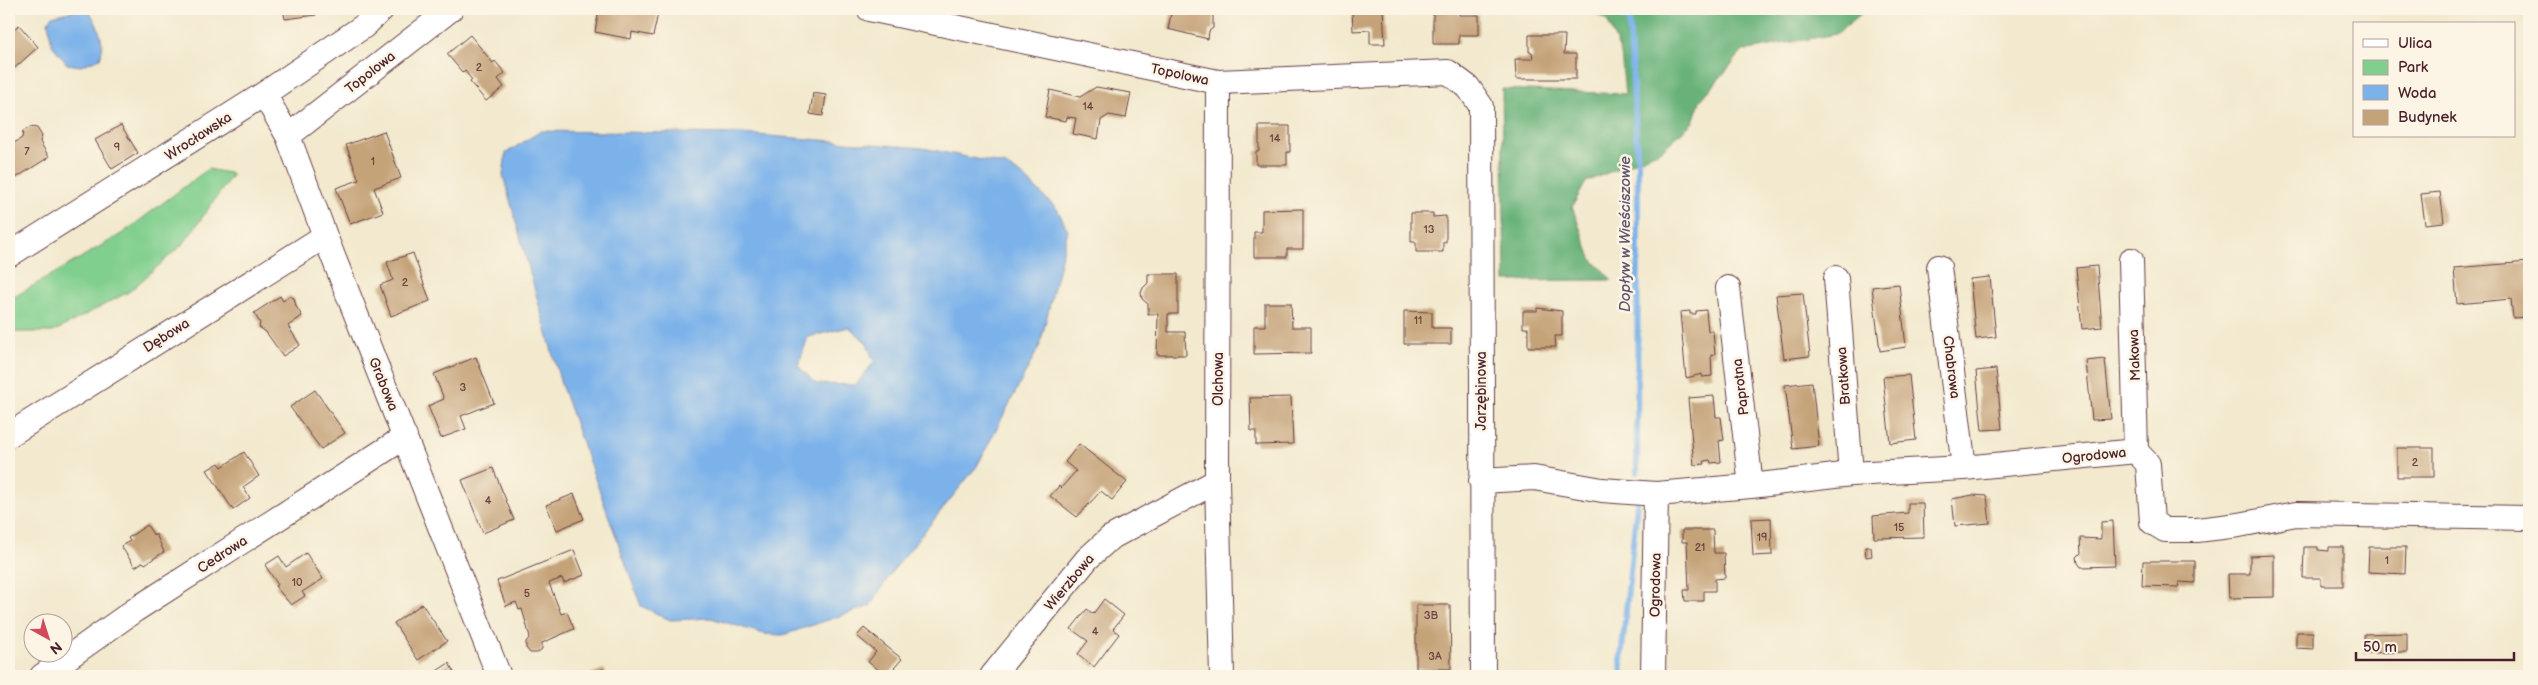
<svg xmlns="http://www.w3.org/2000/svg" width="2538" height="685" font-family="'Balsamiq Sans',sans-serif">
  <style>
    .green { fill: #81cf8e; stroke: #66775c }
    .forest { fill: #68b279; stroke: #596852 }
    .water { fill: #7bb2ea; stroke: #62688a; fill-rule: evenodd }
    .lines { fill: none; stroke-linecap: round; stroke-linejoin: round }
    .stream { stroke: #7bb2ea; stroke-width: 6 }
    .building { fill: #c5a379 }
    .minor-casing { stroke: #633d43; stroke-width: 26 }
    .minor { stroke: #fff; stroke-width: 24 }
    .labels { text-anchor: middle; stroke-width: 5; stroke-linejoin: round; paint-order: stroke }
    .number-label { font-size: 11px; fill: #69403e }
    .street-label { font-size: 14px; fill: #4a1f2b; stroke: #fcf5e5 }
    .water-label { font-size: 15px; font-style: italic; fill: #5b526e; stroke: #fcf5e5 }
  </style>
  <rect width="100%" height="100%" fill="#fcf5e5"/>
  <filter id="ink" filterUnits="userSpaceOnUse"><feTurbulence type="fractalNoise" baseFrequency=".02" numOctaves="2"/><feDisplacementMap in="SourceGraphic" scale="10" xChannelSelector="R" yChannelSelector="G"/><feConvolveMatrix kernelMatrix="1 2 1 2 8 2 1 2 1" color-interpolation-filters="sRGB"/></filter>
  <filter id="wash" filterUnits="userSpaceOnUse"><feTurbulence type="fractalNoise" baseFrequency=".0096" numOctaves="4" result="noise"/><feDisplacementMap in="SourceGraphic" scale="20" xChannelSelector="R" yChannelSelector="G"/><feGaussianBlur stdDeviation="1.12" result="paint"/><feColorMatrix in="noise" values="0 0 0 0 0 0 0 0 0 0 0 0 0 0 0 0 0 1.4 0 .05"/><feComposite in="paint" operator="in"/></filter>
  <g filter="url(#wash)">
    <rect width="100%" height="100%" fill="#f2e9ce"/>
    <path class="green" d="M 208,169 L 233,174 L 184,243 L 130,291 L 53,332 L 9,332 L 9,300 L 123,233 Z"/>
    <path class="forest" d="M 1587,9 L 1867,9 L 1836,34 L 1743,51 L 1700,101 L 1693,122 L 1662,150 L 1586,182 L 1572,207 L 1591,258 L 1612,280 L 1505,281 L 1502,89 L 1625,94 L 1621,53 L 1607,20 Z"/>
    <path class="water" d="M 81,9 L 88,9 C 97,23 106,42 100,58 L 81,66 L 67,64 L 52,45 L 48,22 L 52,16 Z
      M 541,131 L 743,134 L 923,148 L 1006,165 L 1024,177 L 1057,209 L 1068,230 L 1040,345 L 977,466 L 891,573 L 870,606 L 783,635 L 764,634 L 711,618 L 670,620 L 641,606 L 561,384 L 503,175 L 506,153 ZM 849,327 L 867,343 L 874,362 L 856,385 L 817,384 L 798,366 L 808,337 Z"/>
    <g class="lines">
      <path class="stream" d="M 1608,9 L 1629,20 L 1638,164 L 1637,472
        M 1629,20 L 1639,9
        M 1622,676 L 1621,659 L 1637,503"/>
    </g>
    <g id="blocks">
      <path class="building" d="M 283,9 L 315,9 L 316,15 L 285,19 Z
        M 599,9 L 659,9 L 653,36 L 632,32 L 631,39 L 595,32 Z
        M 1172,9 L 1213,11 L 1213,28 L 1209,31 L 1208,39 L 1168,29 Z
        M 1352,9 L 1383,9 L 1385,44 L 1370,44 L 1370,30 L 1353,31 Z
        M 1433,9 L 1459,9 L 1459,15 L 1479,15 L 1479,35 L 1459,35 L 1459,44 L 1433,44 Z
        M 19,25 L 38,47 L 9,73 L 9,34 Z
        M 470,35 L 493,63 L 495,61 L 505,73 L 498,79 L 504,87 L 486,101 L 470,82 L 472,80 L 465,71 L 463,73 L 447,54 Z
        M 1529,35 L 1565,35 L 1564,54 L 1576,54 L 1576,79 L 1516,79 L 1515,59 L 1533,59 L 1532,52 L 1529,52 Z
        M 1096,87 L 1131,93 L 1126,118 L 1109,115 L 1101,120 L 1098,139 L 1073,134 L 1076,118 L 1067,117 L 1066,121 L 1045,117 L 1050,90 L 1080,97 Z
        M 813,93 L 826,95 L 823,116 L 810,114 Z
        M 121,125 L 138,153 L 112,169 L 95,140 Z
        M 1259,126 L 1290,126 L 1290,152 L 1287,152 L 1287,165 L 1256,165 L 1256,151 L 1259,151 Z
        M 31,127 L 37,128 L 42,136 L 40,142 L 49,157 L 11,181 L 9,142 L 11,145 L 22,138 L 23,131 Z
        M 384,131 L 401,178 L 374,188 L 383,212 L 350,224 L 336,188 L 359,180 L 346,145 Z
        M 2440,192 L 2444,222 L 2425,224 L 2421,194 Z
        M 1303,209 L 1303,249 L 1287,249 L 1287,257 L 1254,257 L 1254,232 L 1262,232 L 1262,210 Z
        M 1411,213 L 1433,213 L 1433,217 L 1446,216 L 1446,242 L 1443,242 L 1443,252 L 1416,252 L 1416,242 L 1411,242 Z
        M 413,253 L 430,301 L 391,316 L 380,285 L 393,280 L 387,262 Z
        M 2529,262 L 2529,317 L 2513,318 L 2511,299 L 2457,304 L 2454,268 Z
        M 2097,266 L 2102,327 L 2082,329 L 2076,268 Z
        M 1148,274 L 1178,274 L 1178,314 L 1168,314 L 1168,332 L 1185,332 L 1186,355 L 1157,355 L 1158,314 L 1148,314 L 1148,304 L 1142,299 L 1141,293 L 1143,288 L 1148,283 Z
        M 1990,277 L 1996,337 L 1976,339 L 1970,279 Z
        M 1899,284 L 1906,347 L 1880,351 L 1872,287 Z
        M 1803,293 L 1810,356 L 1784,359 L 1776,295 Z
        M 280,296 L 283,301 L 289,296 L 294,298 L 296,306 L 302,316 L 288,326 L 300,345 L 283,356 L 266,332 L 259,327 L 260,323 L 254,313 Z
        M 1265,303 L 1291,303 L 1292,327 L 1311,327 L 1311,353 L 1254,354 L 1254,326 L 1265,326 Z
        M 1537,308 L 1562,311 L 1562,336 L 1555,336 L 1556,347 L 1528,347 L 1528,328 L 1523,328 L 1523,311 L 1537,311 Z
        M 1706,310 L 1708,331 L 1713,331 L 1714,343 L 1715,354 L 1711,355 L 1712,376 L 1702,377 L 1702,374 L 1686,378 L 1680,312 L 1690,311 L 1690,314 L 1696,314 L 1696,311 Z
        M 1404,311 L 1432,312 L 1432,328 L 1451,328 L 1451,344 L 1404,344 Z
        M 476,357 L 494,403 L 461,416 L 466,429 L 441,438 L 428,406 L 444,399 L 434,374 Z
        M 2105,359 L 2111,419 L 2092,420 L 2086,361 Z
        M 1996,369 L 2002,429 L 1982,430 L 1976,371 Z
        M 1909,375 L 1916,440 L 1890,443 L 1883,377 Z
        M 1812,382 L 1819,446 L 1793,449 L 1785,385 Z
        M 315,390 L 345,433 L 321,449 L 290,407 Z
        M 1714,396 L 1716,417 L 1721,417 L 1724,440 L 1719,441 L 1721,462 L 1711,463 L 1710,460 L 1704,461 L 1705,464 L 1694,465 L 1688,398 Z
        M 1291,397 L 1293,444 L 1256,445 L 1256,431 L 1251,431 L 1250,398 Z
        M 1079,444 L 1127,482 L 1112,500 L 1101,491 L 1077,517 L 1050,496 L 1059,486 L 1061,488 L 1076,471 L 1065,462 Z
        M 2397,448 L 2434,448 L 2434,477 L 2397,477 Z
        M 244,452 L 259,476 L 243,487 L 250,498 L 233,510 L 207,470 L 219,463 L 222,467 Z
        M 493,468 L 514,520 L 483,533 L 462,480 Z
        M 574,494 L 584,519 L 557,530 L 546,505 Z
        M 1973,495 L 1987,496 L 1990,523 L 1955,526 L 1952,499 Z
        M 1908,503 L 1923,503 L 1924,537 L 1874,538 L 1873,516 L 1908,513 Z
        M 1771,518 L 1772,555 L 1753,556 L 1751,519 Z
        M 2113,521 L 2115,566 L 2081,567 L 2078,563 L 2077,557 L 2081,553 L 2080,538 L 2101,539 L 2101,522 Z
        M 147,525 L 154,536 L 156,534 L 164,552 L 145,564 L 143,562 L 135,567 L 121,546 L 130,541 L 128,538 Z
        M 1682,530 L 1713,530 L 1714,553 L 1724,553 L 1725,578 L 1715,579 L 1715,591 L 1704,591 L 1704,601 L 1685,601 L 1684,590 L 1689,590 L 1687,542 L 1682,542 Z
        M 1865,547 L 1871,547 L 1872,556 L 1866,557 Z
        M 2304,547 L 2318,547 L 2318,550 L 2329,551 L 2329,547 L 2343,547 L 2343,586 L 2321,586 L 2321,578 L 2303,578 Z
        M 2369,547 L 2406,547 L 2405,574 L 2368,572 Z
        M 574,550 L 584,575 L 564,583 L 562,578 L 549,583 L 561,614 L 567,612 L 574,629 L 542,643 L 542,649 L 537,653 L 530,653 L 526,648 L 526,642 L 530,637 L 522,609 L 519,610 L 516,602 L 506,606 L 497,581 Z
        M 306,553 L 323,579 L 302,592 L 305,596 L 291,605 L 275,586 L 278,585 L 265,565 L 279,556 L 286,567 Z
        M 2274,555 L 2274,597 L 2229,598 L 2228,574 L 2250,574 L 2250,556 Z
        M 2143,561 L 2195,561 L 2195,583 L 2179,582 L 2178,587 L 2142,586 Z
        M 1104,599 L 1124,615 L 1113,629 L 1119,634 L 1094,667 L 1078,654 L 1088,641 L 1071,629 L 1087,609 L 1093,614 Z
        M 422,604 L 447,641 L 418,660 L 394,623 Z
        M 1416,605 L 1450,605 L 1451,669 L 1416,669 Z
        M 864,628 L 902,659 L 887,676 L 868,662 L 876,652 L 857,636 Z
        M 2296,632 L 2313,632 L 2313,649 L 2296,648 Z
        M 2407,633 L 2407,652 L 2364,653 L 2364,634 Z
        M 449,663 L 456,676 L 429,676 Z
        M 604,669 L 607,676 L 585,676 Z"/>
    </g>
  </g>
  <g filter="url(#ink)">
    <use href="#blocks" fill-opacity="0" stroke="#633d43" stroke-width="1"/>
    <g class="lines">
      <defs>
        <path id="minor" d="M 869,9 L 1218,82 L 1448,72 L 1468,87 L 1481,106 L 1483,676
          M 1218,82 L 1217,481 L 1222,676
          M 264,94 L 288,136 L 325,236 L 499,676
          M 288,136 L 451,9
          M 9,255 L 264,94 L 364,26 L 382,9
          M 2131,260 L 2136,451
          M 1939,267 L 1964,468
          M 1836,278 L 1851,474
          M 1728,288 L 1751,486
          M 9,435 L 325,236
          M 1481,481 L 1534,478 L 1602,490 L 1656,494 L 1751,486 L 1851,474 L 1964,468 L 2136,451 L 2148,464 L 2152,522 L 2165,530 L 2197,530 L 2239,525 L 2296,514 L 2529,518
          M 42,676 L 135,610 L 405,437
          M 992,676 L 1087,559 L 1110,538 L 1217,481
          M 1653,676 L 1656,494"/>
      </defs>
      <use href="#minor" class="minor-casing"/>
      <use href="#minor" class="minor"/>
    </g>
  </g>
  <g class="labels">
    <g class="number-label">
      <text x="479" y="71">2</text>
      <text x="1088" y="110">14</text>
      <text x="1275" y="142">14</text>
      <text x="117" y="151">9</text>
      <text x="27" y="155">7</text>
      <text x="373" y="165">1</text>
      <text x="1429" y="233">13</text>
      <text x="405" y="286">2</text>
      <text x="1418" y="324">11</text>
      <text x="463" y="391">3</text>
      <text x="2415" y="466">2</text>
      <text x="488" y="504">4</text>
      <text x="1899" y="531">15</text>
      <text x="1762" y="541">19</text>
      <text x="1700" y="551">21</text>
      <text x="2387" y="564">1</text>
      <text x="297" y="586">10</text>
      <text x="527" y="597">5</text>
      <text x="1431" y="619">3B</text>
      <text x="1095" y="635">4</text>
      <text x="1435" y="660">3A</text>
    </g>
    <g class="street-label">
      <text transform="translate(370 72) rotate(-38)" y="5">Topolowa</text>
      <text transform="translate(1180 74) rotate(12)" y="5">Topolowa</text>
      <text transform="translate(198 136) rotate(-33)" y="5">Wrocławska</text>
      <text transform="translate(166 335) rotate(-32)" y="5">Dębowa</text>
      <text transform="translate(2134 355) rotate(-92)" y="5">Makowa</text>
      <text transform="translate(1952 367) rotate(83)" y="5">Chabrowa</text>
      <text transform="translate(1843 376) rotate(-94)" y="5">Bratkowa</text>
      <text transform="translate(1218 379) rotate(-90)" y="5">Olchowa</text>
      <text transform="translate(384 384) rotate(68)" y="5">Grabowa</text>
      <text transform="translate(1740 387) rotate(-97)" y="5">Paprotna</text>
      <text transform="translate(1481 391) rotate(-90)" y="5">Jarzębinowa</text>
      <text transform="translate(2094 455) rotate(-6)" y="5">Ogrodowa</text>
      <text transform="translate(222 554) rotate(-33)" y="5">Cedrowa</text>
      <text transform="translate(1069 582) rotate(-50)" y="5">Wierzbowa</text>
      <text transform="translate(1655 585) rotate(-89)" y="5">Ogrodowa</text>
    </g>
    <g class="water-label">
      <text transform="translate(1625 234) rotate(-90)" y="5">Dopływ w Wieściszowie</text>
    </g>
  </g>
  <rect width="2538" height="685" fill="none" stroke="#fcf5e5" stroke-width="30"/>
  <rect x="2353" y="22" width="162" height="115" fill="#fcf5e5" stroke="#b59f9b"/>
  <rect x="2363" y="39" width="25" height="8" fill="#ffffff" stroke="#b59f9b"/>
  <text x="2398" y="48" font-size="15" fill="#4a1f2b">Ulica</text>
  <rect x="2363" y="60" width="25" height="15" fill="#81cf8e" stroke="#b59f9b"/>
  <text x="2398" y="72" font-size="15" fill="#4a1f2b">Park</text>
  <rect x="2363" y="85" width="25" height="15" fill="#7bb2ea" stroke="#b59f9b"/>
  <text x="2398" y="98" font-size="15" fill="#4a1f2b">Woda</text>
  <rect x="2363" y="110" width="25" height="15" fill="#c5a379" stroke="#b59f9b"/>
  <text x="2398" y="122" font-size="15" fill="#4a1f2b">Budynek</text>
  <g transform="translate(48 638) rotate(141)"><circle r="24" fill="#fcf5e5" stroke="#b59f9b"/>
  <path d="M0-4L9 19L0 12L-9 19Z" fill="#d1495b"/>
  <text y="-8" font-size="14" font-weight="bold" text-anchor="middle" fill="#4a1f2b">N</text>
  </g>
  <path d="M2356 652v8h158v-8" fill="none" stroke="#4a1f2b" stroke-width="2.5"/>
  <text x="2363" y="652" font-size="15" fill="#4a1f2b" stroke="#fcf5e5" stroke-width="4" paint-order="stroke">50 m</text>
</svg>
